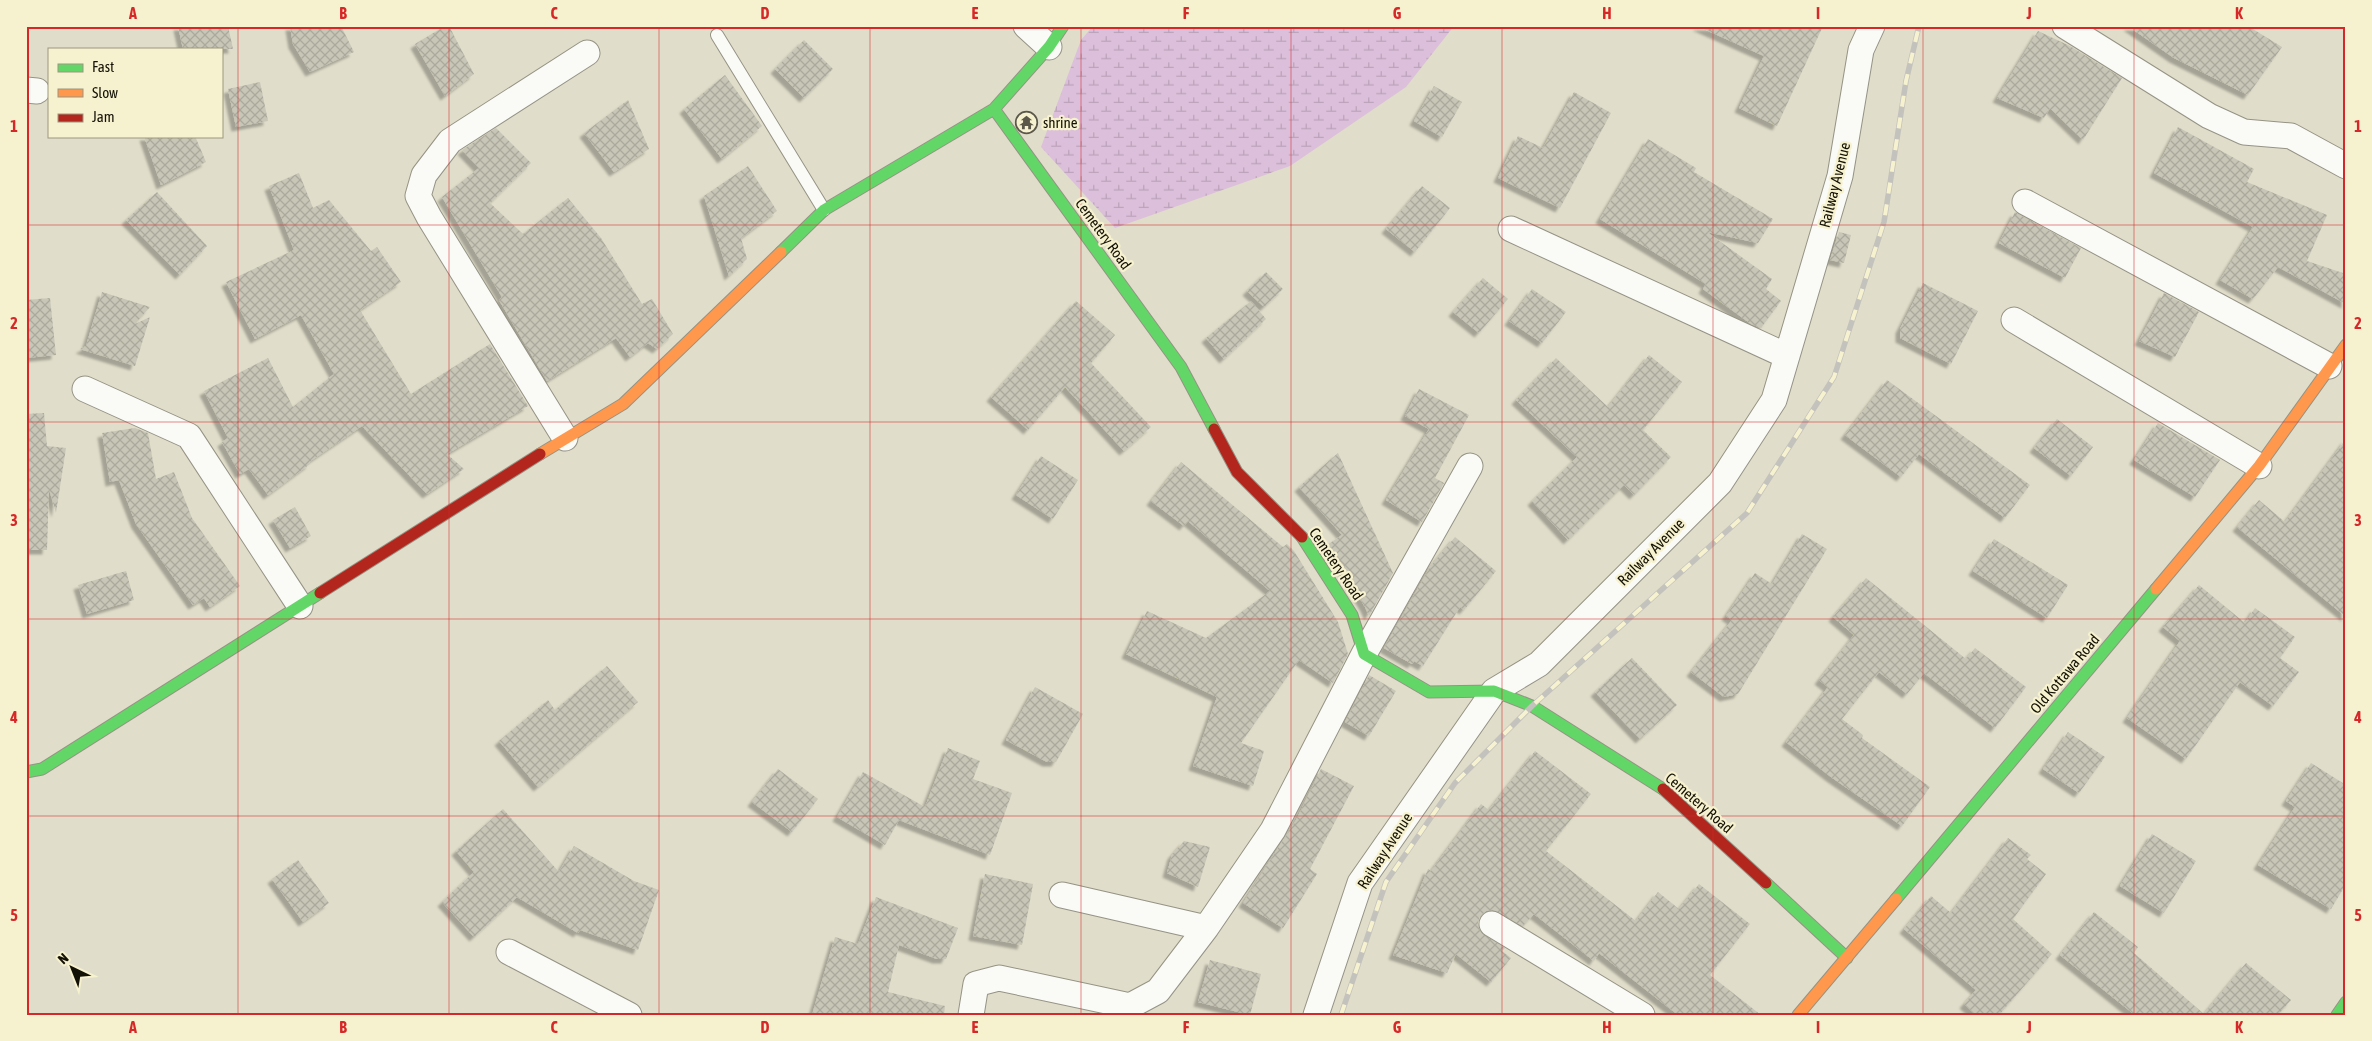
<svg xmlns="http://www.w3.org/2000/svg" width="2372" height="1041" font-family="'Asap Condensed',sans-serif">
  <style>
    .wetland { fill: url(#wetland-marsh) }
    .building { fill: url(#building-cross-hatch); filter: url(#shadow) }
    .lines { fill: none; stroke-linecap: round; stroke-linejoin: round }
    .lane-casing { stroke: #959384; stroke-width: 14 }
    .street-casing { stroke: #959384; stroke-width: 27 }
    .fast-casing { stroke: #959384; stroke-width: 13 }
    .slow-casing { stroke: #959384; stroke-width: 13 }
    .jam-casing { stroke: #959384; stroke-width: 13 }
    .lane { stroke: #fafaf7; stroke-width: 12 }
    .street { stroke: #fafaf7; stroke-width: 25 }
    .fast { stroke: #63d668; stroke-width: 11 }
    .slow { stroke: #ff974d; stroke-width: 11 }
    .jam { stroke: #b3261e; stroke-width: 11 }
    .rail-casing { stroke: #c3c2bc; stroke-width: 5.5 }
    .rail { stroke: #f6f1ce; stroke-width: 4; stroke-dasharray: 11; stroke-linecap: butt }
    .grid { fill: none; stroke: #d62828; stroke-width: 1; stroke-opacity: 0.55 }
    .labels { text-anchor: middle; stroke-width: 4.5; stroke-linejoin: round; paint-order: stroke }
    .poi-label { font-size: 15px; fill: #131105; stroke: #f6f1ce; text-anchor: start }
    .street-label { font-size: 15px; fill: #131105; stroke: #f6f1ce }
    .neatline { fill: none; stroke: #d62828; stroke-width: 2 }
    .grid-label { font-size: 16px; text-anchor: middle; font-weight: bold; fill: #d62828 }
  </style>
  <defs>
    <pattern id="wetland-marsh" width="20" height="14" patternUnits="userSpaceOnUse" patternTransform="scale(1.25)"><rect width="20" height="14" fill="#dcbfda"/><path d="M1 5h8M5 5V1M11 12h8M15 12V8" fill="none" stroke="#bca3ba"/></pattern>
    <pattern id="building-cross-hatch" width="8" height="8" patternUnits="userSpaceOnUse" patternTransform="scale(1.25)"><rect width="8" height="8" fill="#c8c6b7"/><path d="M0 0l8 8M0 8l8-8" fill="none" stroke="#aba99c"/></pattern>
    <filter id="shadow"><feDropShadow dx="-4.5" dy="4.5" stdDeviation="1" flood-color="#0004"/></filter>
  </defs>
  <rect width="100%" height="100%" fill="#e0ddca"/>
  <path class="wetland" d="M 1093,26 L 1454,26 L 1406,87 L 1290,166 L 1115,228 L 1041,147 L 1081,40 Z"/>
  <path class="building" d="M 178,26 L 228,26 L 233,49 L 183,49 Z
    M 290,26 L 341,26 L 354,52 L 310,72 L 293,44 Z
    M 445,26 L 449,26 L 474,74 L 445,96 L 415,44 Z
    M 1697,26 L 1823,26 L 1777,126 L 1739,108 L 1764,56 Z
    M 2128,26 L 2248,26 L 2282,47 L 2248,95 L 2174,58 Z
    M 2038,31 L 2070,46 L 2122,78 L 2083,140 L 2050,108 L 2044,118 L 1997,98 Z
    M 804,40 L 833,69 L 804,98 L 775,69 Z
    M 725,75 L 762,126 L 722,159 L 684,109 Z
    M 260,82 L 268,121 L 236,127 L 228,89 Z
    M 1434,86 L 1462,102 L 1442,137 L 1414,121 Z
    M 1574,92 L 1611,113 L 1560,208 L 1498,178 L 1518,136 L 1543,148 Z
    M 628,100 L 649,149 L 614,172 L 584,133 Z
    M 2178,127 L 2254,169 L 2247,182 L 2327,215 L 2307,261 L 2346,274 L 2346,304 L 2278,267 L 2253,299 L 2220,280 L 2253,227 L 2154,173 Z
    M 496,128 L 531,163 L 490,203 L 523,234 L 568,198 L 601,238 L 642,304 L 652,299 L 673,334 L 657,349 L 648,343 L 630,357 L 616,338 L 547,381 L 499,300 L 502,297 L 442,197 L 479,168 L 462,150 Z
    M 144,136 L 195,136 L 206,162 L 161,185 Z
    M 1648,139 L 1696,168 L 1694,172 L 1773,219 L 1758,243 L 1707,232 L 1772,279 L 1766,289 L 1781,301 L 1761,328 L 1751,324 L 1703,289 L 1706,284 L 1600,219 Z
    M 748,166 L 777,211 L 741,238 L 747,259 L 729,276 L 704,196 Z
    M 299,173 L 313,208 L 329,200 L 371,251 L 377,247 L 401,282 L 360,310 L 411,394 L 490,344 L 528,406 L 447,454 L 464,469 L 427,494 L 362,426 L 309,462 L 310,464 L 268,495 L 249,469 L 240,474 L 222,442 L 228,438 L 204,391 L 268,358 L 293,407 L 334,374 L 301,315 L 255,339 L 226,282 L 294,250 L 269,186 Z
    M 1422,186 L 1450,208 L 1415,252 L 1386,229 Z
    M 157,192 L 207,246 L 180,275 L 126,220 Z
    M 2015,212 L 2081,248 L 2065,278 L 1999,243 Z
    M 1839,232 L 1851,235 L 1844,263 L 1830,260 Z
    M 1266,272 L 1283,289 L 1264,307 L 1247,291 Z
    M 1483,278 L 1508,299 L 1479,333 L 1453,312 Z
    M 1923,283 L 1978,311 L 1951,364 L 1900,338 L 1900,329 Z
    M 1532,289 L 1566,312 L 1542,343 L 1509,321 Z
    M 102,292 L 150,307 L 135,324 L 150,317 L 135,366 L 80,349 L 86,346 Z
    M 2164,293 L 2199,312 L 2175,357 L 2139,341 Z
    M 50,298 L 56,355 L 26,358 L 26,300 Z
    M 1076,301 L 1115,335 L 1091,363 L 1151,427 L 1124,451 L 1065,387 L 1028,430 L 991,397 Z
    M 1251,301 L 1266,319 L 1224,359 L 1206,338 Z
    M 1649,355 L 1682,382 L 1643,430 L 1671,457 L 1634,495 L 1624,485 L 1568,540 L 1532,501 L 1577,457 L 1516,400 L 1556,358 L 1608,407 Z
    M 1887,380 L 2030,485 L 2005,518 L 1919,454 L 1901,477 L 1845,435 Z
    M 1419,389 L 1469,415 L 1435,478 L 1444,483 L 1422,522 L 1386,500 L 1429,429 L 1405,416 Z
    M 44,413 L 47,446 L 66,448 L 56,513 L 49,489 L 47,550 L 26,550 L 26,414 Z
    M 2057,419 L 2093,447 L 2071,476 L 2034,448 Z
    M 2158,423 L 2220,460 L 2195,497 L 2134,460 Z
    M 135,428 L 148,433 L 156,479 L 174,472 L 192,518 L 240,586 L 210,607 L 204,598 L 193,605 L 136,524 L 119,480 L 110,482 L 102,433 Z
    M 2346,439 L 2346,617 L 2237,527 L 2259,500 L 2285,522 Z
    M 1338,453 L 1393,573 L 1369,616 L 1365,607 L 1327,545 L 1342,535 L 1299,487 Z
    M 1041,456 L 1078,480 L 1053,519 L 1016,495 Z
    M 1181,462 L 1283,547 L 1287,544 L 1294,551 L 1338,622 L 1348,654 L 1333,683 L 1299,660 L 1241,743 L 1264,751 L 1253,786 L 1193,766 L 1217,697 L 1126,654 L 1147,611 L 1206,638 L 1270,591 L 1188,521 L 1184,526 L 1151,501 Z
    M 295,507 L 311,536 L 290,548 L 273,520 Z
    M 1802,534 L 1827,549 L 1738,694 L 1724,697 L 1691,672 L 1732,620 L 1726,616 L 1755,573 L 1772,584 Z
    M 1455,537 L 1496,571 L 1464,610 L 1460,607 L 1423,666 L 1414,661 L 1412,664 L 1384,648 L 1430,567 Z
    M 1994,539 L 2068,585 L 2047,618 L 1973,571 Z
    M 126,571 L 134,600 L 87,614 L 78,585 Z
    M 1866,578 L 1966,659 L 1975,648 L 2026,687 L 1995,728 L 1924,673 L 1907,694 L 1879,672 L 1842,719 L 1863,735 L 1862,738 L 1930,787 L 1902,826 L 1831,777 L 1786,742 L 1828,687 L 1819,680 L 1854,635 L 1833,617 Z
    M 2199,585 L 2245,623 L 2255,608 L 2295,637 L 2280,658 L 2299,672 L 2273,706 L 2240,682 L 2186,759 L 2127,718 L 2180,641 L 2163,627 Z
    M 1632,658 L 1677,705 L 1640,739 L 1595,692 Z
    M 607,666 L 638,702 L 538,787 L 499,741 L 548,700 L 555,710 Z
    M 1369,675 L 1396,691 L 1369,736 L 1345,722 Z
    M 1035,687 L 1083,714 L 1056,762 L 1047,762 L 1006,740 Z
    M 2068,732 L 2105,757 L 2079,793 L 2043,769 Z
    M 948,748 L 980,761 L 973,779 L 1012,793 L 990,855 L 899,820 L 885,845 L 837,817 L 863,772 L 925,807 Z
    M 1535,751 L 1591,794 L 1546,851 L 1636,921 L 1658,892 L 1679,909 L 1699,884 L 1750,924 L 1710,975 L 1761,1015 L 1678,1015 L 1599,953 L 1594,961 L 1534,914 L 1523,926 L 1493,910 L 1486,911 L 1480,916 L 1478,923 L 1480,931 L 1505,948 L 1502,951 L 1511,958 L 1491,982 L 1456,954 L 1447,973 L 1393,955 L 1428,869 L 1431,871 L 1481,804 L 1489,810 Z
    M 2311,763 L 2346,785 L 2346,884 L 2331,909 L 2258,865 L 2295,807 L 2286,801 Z
    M 778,769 L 818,799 L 792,832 L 752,802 Z
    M 1321,769 L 1354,786 L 1310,869 L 1317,874 L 1283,928 L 1243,903 L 1296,820 Z
    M 503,809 L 559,872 L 574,846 L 634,881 L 659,890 L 638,950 L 580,930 L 578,933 L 517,897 L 474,937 L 442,902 L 474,872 L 456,851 Z
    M 2152,834 L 2196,861 L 2164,913 L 2120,886 Z
    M 2008,838 L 2031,855 L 2027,859 L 2046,874 L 2013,919 L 2052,954 L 1999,1015 L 1976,1015 L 1964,1004 L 1976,990 L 1904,929 L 1931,896 L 1951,913 Z
    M 1184,841 L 1210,847 L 1198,887 L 1167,873 L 1172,855 Z
    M 298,860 L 329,903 L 303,922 L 272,879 Z
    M 985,874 L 1033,884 L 1022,945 L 973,936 Z
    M 876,897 L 958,928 L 946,959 L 937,959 L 899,945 L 888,992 L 945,1006 L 944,1015 L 812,1015 L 835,937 L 858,944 Z
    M 2094,912 L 2138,947 L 2134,953 L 2204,1014 L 2246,963 L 2291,1000 L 2278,1015 L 2135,1015 L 2060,955 Z
    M 1210,960 L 1261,974 L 1250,1015 L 1198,1002 Z"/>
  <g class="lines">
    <defs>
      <path id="lane" d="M 717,35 L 824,210"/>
      <path id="street" d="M 1026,26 L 1049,47
        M 2065,26 L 2209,116 L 2244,132 L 2291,136 L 2346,166
        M 26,90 L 37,91
        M 2025,202 L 2329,366
        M 1511,229 L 1787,356
        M 2014,320 L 2259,466
        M 85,389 L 189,436 L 300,606
        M 565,438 L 429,217 L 418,196 L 424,175 L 450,141 L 587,53
        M 1062,895 L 1206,928
        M 1492,924 L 1642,1015
        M 509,952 L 629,1015
        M 971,1015 L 976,984 L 999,978 L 1130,1006 L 1158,991 L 1206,928 L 1273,830 L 1364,654 L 1470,466
        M 1316,1015 L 1360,883 L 1494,691 L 1539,664 L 1720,483 L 1774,400 L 1840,176 L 1861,50 L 1872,26"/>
      <path id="fast" d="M 1063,26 L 1049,47 L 994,109 L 1181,367 L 1214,429
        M 781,252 L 824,210 L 994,109
        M 1302,537 L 1352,615 L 1364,654 L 1429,692 L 1494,691 L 1532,706 L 1663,789
        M 26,772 L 42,769 L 320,593
        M 1766,883 L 1847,958
        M 1896,899 L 2156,589
        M 2337,1015 L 2346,1002"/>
      <path id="slow" d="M 540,454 L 623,404 L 781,252
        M 2156,589 L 2259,466 L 2346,345
        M 1798,1015 L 1896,899"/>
      <path id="jam" d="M 1214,429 L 1237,472 L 1302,537
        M 320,593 L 540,454
        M 1663,789 L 1766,883"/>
    </defs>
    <use href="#lane" class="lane-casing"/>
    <use href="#street" class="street-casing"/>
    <use href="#fast" class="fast-casing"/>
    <use href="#slow" class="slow-casing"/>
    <use href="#jam" class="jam-casing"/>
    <use href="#lane" class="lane"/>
    <use href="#street" class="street"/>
    <use href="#fast" class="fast"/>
    <use href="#slow" class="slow"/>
    <use href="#jam" class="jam"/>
    <defs>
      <path id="rail" d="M 1341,1015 L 1386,882 L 1455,783 L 1532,706 L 1747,513 L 1834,377 L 1884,222 L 1906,81 L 1919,26"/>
    </defs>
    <use href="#rail" class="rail-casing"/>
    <use href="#rail" class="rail"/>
  </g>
  <path class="grid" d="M 238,26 L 238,1015M 449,26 L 449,1015M 659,26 L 659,1015M 870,26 L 870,1015M 1081,26 L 1081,1015M 1291,26 L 1291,1015M 1502,26 L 1502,1015M 1713,26 L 1713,1015M 1923,26 L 1923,1015M 2134,26 L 2134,1015M 26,225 L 2346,225M 26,422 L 2346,422M 26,619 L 2346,619M 26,816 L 2346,816"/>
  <defs>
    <symbol id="temple-ring" viewBox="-11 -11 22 22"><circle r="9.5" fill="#f6f1ce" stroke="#5b584a" stroke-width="1.5"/><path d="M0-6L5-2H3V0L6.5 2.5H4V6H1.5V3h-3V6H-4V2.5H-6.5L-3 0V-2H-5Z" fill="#5b584a"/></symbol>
  </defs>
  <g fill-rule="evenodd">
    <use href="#temple-ring" x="1014" y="110" width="25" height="25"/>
  </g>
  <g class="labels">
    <g class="poi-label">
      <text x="1043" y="128">shrine</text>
    </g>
    <g class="street-label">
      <text transform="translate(1835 185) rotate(-76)" y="5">Railway Avenue</text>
      <text transform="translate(1103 234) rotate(54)" y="5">Cemetery Road</text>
      <text transform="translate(1651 552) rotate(-45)" y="5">Railway Avenue</text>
      <text transform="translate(1336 564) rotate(56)" y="5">Cemetery Road</text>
      <text transform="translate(2065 674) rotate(-50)" y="5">Old Kottawa Road</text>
      <text transform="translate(1699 803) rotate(41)" y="5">Cemetery Road</text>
      <text transform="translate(1385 851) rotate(-57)" y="5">Railway Avenue</text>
    </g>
  </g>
  <rect width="2372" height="1041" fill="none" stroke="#f6f1ce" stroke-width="55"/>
  <rect x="48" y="48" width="175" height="90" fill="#f6f1ce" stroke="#9b977e"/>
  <rect x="58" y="64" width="25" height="8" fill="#63d668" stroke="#9b977e"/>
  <text x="92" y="72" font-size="15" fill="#131105">Fast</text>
  <rect x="58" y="89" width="25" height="8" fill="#ff974d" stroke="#9b977e"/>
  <text x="92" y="98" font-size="15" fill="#131105">Slow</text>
  <rect x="58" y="114" width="25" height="8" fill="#b3261e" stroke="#9b977e"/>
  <text x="92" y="122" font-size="15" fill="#131105">Jam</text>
  <g transform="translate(72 968) rotate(317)" stroke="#f6f1ce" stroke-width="4" paint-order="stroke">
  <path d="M0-4L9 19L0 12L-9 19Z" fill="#131105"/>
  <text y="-8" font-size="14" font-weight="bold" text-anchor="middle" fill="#131105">N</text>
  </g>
  <rect x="28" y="28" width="2316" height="986" class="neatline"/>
  <g class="grid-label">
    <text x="133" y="19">A</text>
    <text x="343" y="19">B</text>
    <text x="554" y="19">C</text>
    <text x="765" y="19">D</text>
    <text x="975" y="19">E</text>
    <text x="1186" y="19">F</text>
    <text x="1397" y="19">G</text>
    <text x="1607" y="19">H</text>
    <text x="1818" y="19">I</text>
    <text x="2029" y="19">J</text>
    <text x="2239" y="19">K</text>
    <text x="14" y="132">1</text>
    <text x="2358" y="132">1</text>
    <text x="14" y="329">2</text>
    <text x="2358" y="329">2</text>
    <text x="14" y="526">3</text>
    <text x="2358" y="526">3</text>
    <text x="14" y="723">4</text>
    <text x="2358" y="723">4</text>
    <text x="14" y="921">5</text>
    <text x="2358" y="921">5</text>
    <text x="133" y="1033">A</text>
    <text x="343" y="1033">B</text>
    <text x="554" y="1033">C</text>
    <text x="765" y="1033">D</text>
    <text x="975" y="1033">E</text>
    <text x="1186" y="1033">F</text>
    <text x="1397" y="1033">G</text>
    <text x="1607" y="1033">H</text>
    <text x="1818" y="1033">I</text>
    <text x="2029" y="1033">J</text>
    <text x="2239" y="1033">K</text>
  </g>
</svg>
